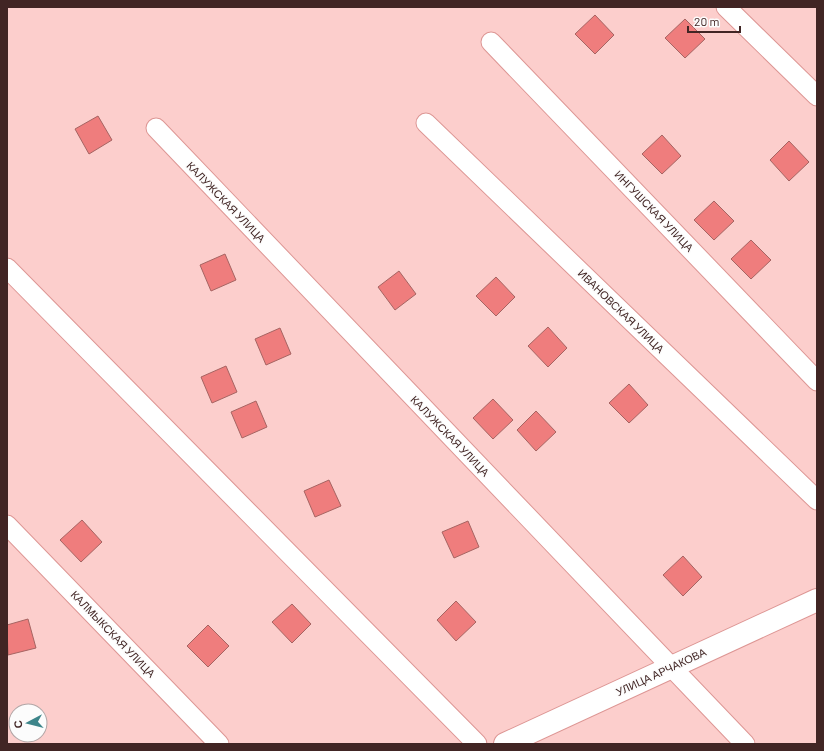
<svg xmlns="http://www.w3.org/2000/svg" width="824" height="751" font-family="Barlow,sans-serif">
  <style>
    .building { fill: #ef7d7d; stroke: #a66462 }
    .lines { fill: none; stroke-linecap: round; stroke-linejoin: round }
    .minor-casing { stroke: #dd9694; stroke-width: 21 }
    .tertiary-casing { stroke: #dd9694; stroke-width: 24 }
    .minor { stroke: #fff; stroke-width: 19 }
    .tertiary { stroke: #fff; stroke-width: 22 }
    .labels { text-anchor: middle; stroke-width: 3; stroke-linejoin: round; paint-order: stroke }
    .street-label { font-size: 11px; fill: #412524; stroke: #fcfcfc }
  </style>
  <rect width="100%" height="100%" fill="#fccecc"/>
  <path class="building" d="M 595,15 L 614,35 L 595,54 L 575,34 Z
    M 685,19 L 705,39 L 685,58 L 665,38 Z
    M 98,116 L 112,140 L 89,154 L 75,129 Z
    M 662,135 L 681,156 L 662,174 L 642,154 Z
    M 789,141 L 809,162 L 789,181 L 770,160 Z
    M 714,201 L 734,221 L 714,240 L 694,220 Z
    M 751,240 L 771,260 L 751,279 L 731,259 Z
    M 225,254 L 236,280 L 211,291 L 200,265 Z
    M 399,271 L 416,294 L 395,310 L 378,287 Z
    M 496,277 L 515,297 L 496,316 L 476,296 Z
    M 548,327 L 567,348 L 548,367 L 528,346 Z
    M 280,328 L 291,354 L 266,365 L 255,339 Z
    M 226,366 L 237,392 L 212,403 L 201,377 Z
    M 629,384 L 648,405 L 629,423 L 609,403 Z
    M 493,399 L 513,420 L 493,439 L 473,418 Z
    M 256,401 L 267,427 L 242,438 L 231,412 Z
    M 536,411 L 556,432 L 536,451 L 517,430 Z
    M 329,480 L 341,506 L 315,517 L 304,491 Z
    M 82,520 L 102,542 L 81,562 L 60,540 Z
    M 468,521 L 479,547 L 454,558 L 442,532 Z
    M 683,556 L 702,577 L 683,596 L 663,575 Z
    M 456,601 L 476,622 L 456,641 L 437,620 Z
    M 292,604 L 311,624 L 292,643 L 272,622 Z
    M 28,619 L 36,648 L 8,655 L 7,625 Z
    M 208,625 L 229,646 L 208,667 L 187,646 Z"/>
  <g class="lines">
    <defs>
      <path id="minor" d="M 726,7 L 817,96
        M 491,42 L 817,381
        M 426,123 L 817,500
        M 156,128 L 745,744
        M 7,268 L 477,744
        M 7,525 L 219,744"/>
      <path id="tertiary" d="M 505,744 L 817,600"/>
    </defs>
    <use href="#minor" class="minor-casing"/>
    <use href="#tertiary" class="tertiary-casing"/>
    <use href="#minor" class="minor"/>
    <use href="#tertiary" class="tertiary"/>
  </g>
  <g class="labels">
    <g class="street-label">
      <text transform="translate(226 202) rotate(46)" y="4">КАЛУЖСКАЯ УЛИЦА</text>
      <text transform="translate(654 211) rotate(46)" y="4">ИНГУШСКАЯ УЛИЦА</text>
      <text transform="translate(621 311) rotate(44)" y="4">ИВАНОВСКАЯ УЛИЦА</text>
      <text transform="translate(450 436) rotate(46)" y="4">КАЛУЖСКАЯ УЛИЦА</text>
      <text transform="translate(113 634) rotate(46)" y="4">КАЛМЫКСКАЯ УЛИЦА</text>
      <text transform="translate(661 672) rotate(-25)" y="4">УЛИЦА АРЧАКОВА</text>
    </g>
  </g>
  <rect width="824" height="751" fill="none" stroke="#412524" stroke-width="16"/>
  <g transform="translate(28 723) rotate(263)"><circle r="19" fill="#fcfcfc" stroke="#b1a6a6"/>
  <path d="M0-3L7 15L0 10L-7 15Z" fill="#3d858a"/>
  <text y="-6" font-size="11" font-weight="bold" text-anchor="middle" fill="#412524">С</text>
  </g>
  <path d="M688 26v6h52v-6" fill="none" stroke="#412524" stroke-width="2"/>
  <text x="694" y="26" font-size="12" fill="#412524" stroke="#fcfcfc" stroke-width="3" paint-order="stroke">20 m</text>
</svg>
